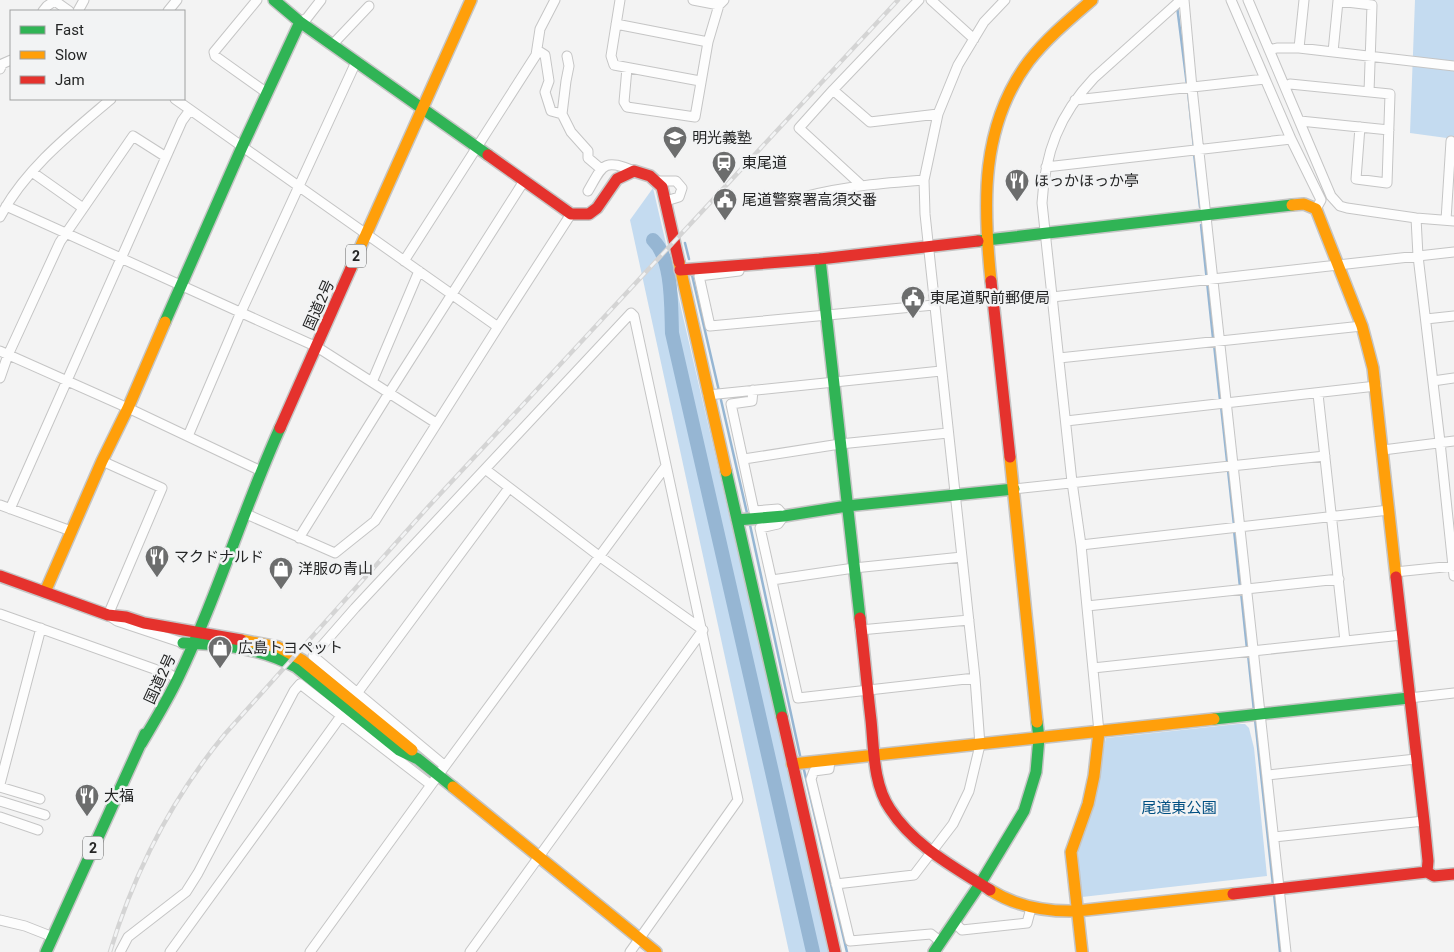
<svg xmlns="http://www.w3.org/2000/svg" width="1454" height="952" font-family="Roboto,'Noto Sans JP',sans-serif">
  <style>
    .green { fill: #c4dbf0 }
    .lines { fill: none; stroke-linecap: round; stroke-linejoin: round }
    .stream { stroke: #96b6d3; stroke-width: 2.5 }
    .river { stroke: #96b6d3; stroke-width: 14 }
    .street-casing { stroke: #c5c5c5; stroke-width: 11 }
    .fast-casing { stroke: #c5c5c5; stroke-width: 14 }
    .slow-casing { stroke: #c5c5c5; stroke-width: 14 }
    .jam-casing { stroke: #c5c5c5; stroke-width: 14 }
    .street { stroke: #fdfdfd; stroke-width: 9 }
    .fast { stroke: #30b455; stroke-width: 11 }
    .slow { stroke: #ff9f0a; stroke-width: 11 }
    .jam { stroke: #e5322d; stroke-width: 11 }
    .rail-casing { stroke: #d4d4d4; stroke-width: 4.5 }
    .rail { stroke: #f2f3f4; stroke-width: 2.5; stroke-dasharray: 8; stroke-linecap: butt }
    .labels { text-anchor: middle; stroke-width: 5; stroke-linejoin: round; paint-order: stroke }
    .shield { fill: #f2f3f4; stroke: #626363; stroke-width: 1 }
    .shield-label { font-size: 14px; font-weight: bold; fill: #242525 }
    .poi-label { font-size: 15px; fill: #242525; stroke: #f2f3f4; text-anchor: start }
    .street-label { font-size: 15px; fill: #242525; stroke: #f2f3f4 }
    .park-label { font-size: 15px; fill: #004f82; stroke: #f2f3f4 }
  </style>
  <rect width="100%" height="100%" fill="#f3f3f3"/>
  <path class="green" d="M 1415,0 L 1454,0 L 1454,139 L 1410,133 Z
    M 653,188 L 831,952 L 789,952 L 630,220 Z
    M 1238,724 L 1245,724 L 1249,728 L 1254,748 L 1267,876 L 1082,897 L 1079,872 L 1078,849 L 1106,738 Z"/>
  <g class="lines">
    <path class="stream" d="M 1177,6 L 1187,85
      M 1188,91 L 1194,148
      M 1194,153 L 1200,207
      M 1201,225 L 1213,338
      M 685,243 L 689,259
      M 692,275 L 719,391
      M 1214,344 L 1220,400
      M 721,400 L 747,513
      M 1221,406 L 1234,525
      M 750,525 L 801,760
      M 1234,530 L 1240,587
      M 1241,592 L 1247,649
      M 1248,654 L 1254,711
      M 1255,719 L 1273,885
      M 804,770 L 847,952
      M 1274,893 L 1280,952"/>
    <path class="river" d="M 653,240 C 673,259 671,307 672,333 L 813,952"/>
    <defs>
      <path id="street" d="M 257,0 L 214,52 L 215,56 L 267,93
        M 620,0 L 611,56 L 614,65 L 700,81
        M 693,0 L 719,5 L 724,0
        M 931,0 L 974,39
        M 1184,0 L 1192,88 L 1286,952
        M 1231,0 L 1291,139 L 1321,200 L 1316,209
        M 1248,0 L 1331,196 L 1340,206 L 1347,208 L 1416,218 L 1454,221
        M 55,1 L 69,11
        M 43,11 L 47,6 L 56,0
        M 78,11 L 84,0
        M 168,11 L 177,0
        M 300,22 L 307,18 L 321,0
        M 616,24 L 708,42
        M 333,44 L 369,6
        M 1299,48 L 1304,0
        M 537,50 L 545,55 L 549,81 L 545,92 L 551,111 L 562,114 L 571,132 L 588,151 L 588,158 L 601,169
        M 1269,50 L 1277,48 L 1299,48 L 1454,66
        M 1333,52 L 1338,1 L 1372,5 L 1369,92
        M 627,68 L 624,102 L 627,107 L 695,117 L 708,42 L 719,5
        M 0,69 L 2,64 L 11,60
        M 1285,87 L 1290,84 L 1390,94 L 1387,183 L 1356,179 L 1360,127
        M 833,90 L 870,122 L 938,114
        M 175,99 L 498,327
        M 1075,100 L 1265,79
        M 562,114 L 566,81 L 569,66 L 567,56
        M 1300,121 L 1389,130
        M 1046,167 L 1291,139
        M 32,172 L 83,208
        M 658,181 L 676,181 L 682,188 L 679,197 L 666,201
        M 861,185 L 799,128 L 833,90 L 919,0
        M 588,191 C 603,165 603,158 634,171
        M 807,196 C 846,186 885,183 924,180
        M 6,206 L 317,347 L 436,423
        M 0,217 C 25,169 71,133 111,99
        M 1416,218 L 1418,256 L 1440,442 L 1454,576
        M 1446,220 L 1451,141
        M 404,261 L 536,55 L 540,29 L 555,0
        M 739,271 L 699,276 L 710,326 L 934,305
        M 1052,297 L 1454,252
        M 1426,319 L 1454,316
        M 0,351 L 128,408 L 261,471
        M 1059,358 L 1362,326
        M 0,378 L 8,355 L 60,242 L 133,136 L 166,157
        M 1433,381 L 1454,378
        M 372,382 L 419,271
        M 753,390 L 752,401 L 731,404 L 754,511 L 778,509 L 784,516 L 778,524 L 760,528 L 798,698 L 975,678
        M 1318,394 L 1345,641
        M 708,395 L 941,371
        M 1066,421 L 1376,386
        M 188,436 L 241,312 L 356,62
        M 1383,450 L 1454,441
        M 744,459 L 840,444 L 948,433
        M 102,461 L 162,488 L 108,615 L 117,621 L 183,643
        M 1014,489 L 1325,456
        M 0,505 L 71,531
        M 10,509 L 182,121 L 190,110
        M 244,513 L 335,553 L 375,521 L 498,327 L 571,214
        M 299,538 L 389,393 L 524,181
        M 1081,545 L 1389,510
        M 1395,572 L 1454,566
        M 772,580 L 854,568 L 962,557
        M 1087,606 L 1339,579
        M 0,614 L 171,675
        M 860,630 L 969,620
        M 1093,668 L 1402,635
        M 358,692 L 509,488
        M 1409,698 L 1454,693
        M 1099,732 L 1081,545 L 1072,482 L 1042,203 C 1045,152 1059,115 1094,78 L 1181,0
        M 830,761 L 829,769 L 814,771 L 811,779 L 850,941 L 931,934 L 941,942
        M 445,766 L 666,466
        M 1267,775 L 1416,759
        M 0,784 L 41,628
        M 0,787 L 40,799
        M 0,801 L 45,815
        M 0,817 L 38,830
        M 1274,837 L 1424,821
        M 836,884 L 914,875 L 953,824 L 969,791 L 980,745 L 975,678 L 925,214 L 924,180 L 938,114 L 958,65 L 984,22 L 1005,0
        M 0,920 L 25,926 L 53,937
        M 955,923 L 962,930 L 1027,923 L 1031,908
        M 120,952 L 128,937 L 186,892 L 198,873 L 294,691 L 300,684 L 431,785 L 445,766 L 313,656 L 355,608 L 631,313 L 634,316 L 738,800 L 630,952
        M 170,952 L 341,716
        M 310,952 L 431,785
        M 470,952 L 703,630 L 599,556 L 485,469"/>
      <path id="fast" d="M 274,0 L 300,22 L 488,155
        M 978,241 L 1292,205
        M 820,259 L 860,618
        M 165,322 L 242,147 L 300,22
        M 726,471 L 782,717
        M 737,520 L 784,516 L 847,506 L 1014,489
        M 183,643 C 223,644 261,648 296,667 L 399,750 L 418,759 L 453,787
        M 1214,719 L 1409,698
        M 141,744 C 154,722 167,701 178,678 C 217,597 243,510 280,428
        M 46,952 L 145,734
        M 934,952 L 980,884 L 1024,811 L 1036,772 L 1039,738 L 1037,722"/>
      <path id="slow" d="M 1292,205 L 1304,204 L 1316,209 L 1362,326 L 1373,368 L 1396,577
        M 679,262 L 726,471
        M 351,268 L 471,0
        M 991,281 C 983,204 980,126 1029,61 C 1047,38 1070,19 1092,0
        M 1010,457 L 1037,722
        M 45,592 L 102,461 L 128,408 L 165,322
        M 241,640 L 278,647 L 302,660 L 412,750
        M 792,764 L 1214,719
        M 453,787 L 656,952
        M 990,890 C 1017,907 1046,912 1077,911 L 1233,894
        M 1082,952 L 1071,852 L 1088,804 L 1094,776 L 1099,732"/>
      <path id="jam" d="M 488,155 L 571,214 L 589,214 L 597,208 L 617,179 L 634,171 L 650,176 L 662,187 L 679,262
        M 680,270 L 820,259 L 978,241
        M 991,281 L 1010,457
        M 280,428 L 351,268
        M 0,576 L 108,615 L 126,617 L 144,623 L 241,640
        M 1396,577 L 1424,821 L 1428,861 L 1427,872
        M 860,618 C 864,652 867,686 871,720 C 874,749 873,784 890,809 C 914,846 954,867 990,890
        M 782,717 L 835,952
        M 1233,894 L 1427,872 L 1434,876 L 1454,874"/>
    </defs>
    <use href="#street" class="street-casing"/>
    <use href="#fast" class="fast-casing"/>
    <use href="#slow" class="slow-casing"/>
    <use href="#jam" class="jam-casing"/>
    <use href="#street" class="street"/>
    <use href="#fast" class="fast"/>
    <use href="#slow" class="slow"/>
    <use href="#jam" class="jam"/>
    <defs>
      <path id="rail" d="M 110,952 C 134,873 172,798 225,734 L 429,506 L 898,0"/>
    </defs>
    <use href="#rail" class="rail-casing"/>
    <use href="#rail" class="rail"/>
  </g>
  <defs>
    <symbol id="school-pin" viewBox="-11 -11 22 30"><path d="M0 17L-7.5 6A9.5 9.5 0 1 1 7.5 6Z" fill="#6c6d6d" stroke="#f2f3f4"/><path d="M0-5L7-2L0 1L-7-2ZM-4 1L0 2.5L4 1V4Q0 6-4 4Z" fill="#fff"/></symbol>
    <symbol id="station-pin" viewBox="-11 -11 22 30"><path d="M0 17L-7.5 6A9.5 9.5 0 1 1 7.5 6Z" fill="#6c6d6d" stroke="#f2f3f4"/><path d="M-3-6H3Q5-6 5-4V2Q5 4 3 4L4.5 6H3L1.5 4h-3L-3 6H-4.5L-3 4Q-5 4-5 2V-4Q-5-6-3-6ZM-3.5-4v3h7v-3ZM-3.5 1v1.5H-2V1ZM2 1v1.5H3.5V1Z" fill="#fff"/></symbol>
    <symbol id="restaurant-pin" viewBox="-11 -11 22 30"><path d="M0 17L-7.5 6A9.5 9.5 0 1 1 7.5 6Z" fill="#6c6d6d" stroke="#f2f3f4"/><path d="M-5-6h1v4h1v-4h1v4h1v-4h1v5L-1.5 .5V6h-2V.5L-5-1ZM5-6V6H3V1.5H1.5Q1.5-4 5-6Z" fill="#fff"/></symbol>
    <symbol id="civic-pin" viewBox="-11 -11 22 30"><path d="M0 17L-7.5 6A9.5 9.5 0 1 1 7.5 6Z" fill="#6c6d6d" stroke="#f2f3f4"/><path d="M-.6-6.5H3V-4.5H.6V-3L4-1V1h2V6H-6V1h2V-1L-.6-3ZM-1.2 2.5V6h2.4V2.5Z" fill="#fff"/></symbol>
    <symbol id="shop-pin" viewBox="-11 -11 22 30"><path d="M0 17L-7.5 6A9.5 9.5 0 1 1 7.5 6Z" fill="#6c6d6d" stroke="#f2f3f4"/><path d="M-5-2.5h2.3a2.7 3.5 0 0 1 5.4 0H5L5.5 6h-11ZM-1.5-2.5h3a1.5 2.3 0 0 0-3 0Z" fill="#fff"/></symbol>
  </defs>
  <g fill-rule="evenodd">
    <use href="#school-pin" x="661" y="124" width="28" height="38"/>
    <use href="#station-pin" x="710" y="149" width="28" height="38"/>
    <use href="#restaurant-pin" x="1003" y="167" width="28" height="38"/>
    <use href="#civic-pin" x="711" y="186" width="28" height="38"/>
    <use href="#civic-pin" x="899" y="284" width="28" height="38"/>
    <use href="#restaurant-pin" x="143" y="543" width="28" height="38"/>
    <use href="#shop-pin" x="267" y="555" width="28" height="38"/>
    <use href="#shop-pin" x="206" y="634" width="28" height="38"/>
    <use href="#restaurant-pin" x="73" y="782" width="28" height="38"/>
  </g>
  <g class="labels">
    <g class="shield">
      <rect x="346" y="244.5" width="20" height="23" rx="4"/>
      <rect x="83" y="836.5" width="20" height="23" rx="4"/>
    </g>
    <g class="shield-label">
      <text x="356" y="261">2</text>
      <text x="93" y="853">2</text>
    </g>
    <g class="poi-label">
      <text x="692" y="143">明光義塾</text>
      <text x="742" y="168">東尾道</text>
      <text x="1034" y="186">ほっかほっか亭</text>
      <text x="742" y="205">尾道警察署高須交番</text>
      <text x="930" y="303">東尾道駅前郵便局</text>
      <text x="174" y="562">マクドナルド</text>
      <text x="298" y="574">洋服の青山</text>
      <text x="238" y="653">広島トヨペット</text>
      <text x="104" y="801">大福</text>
    </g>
    <g class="street-label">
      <text transform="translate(319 305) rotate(-66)" y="5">国道2号</text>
      <text transform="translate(160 679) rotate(-65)" y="5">国道2号</text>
    </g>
    <g class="park-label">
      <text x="1179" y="813">尾道東公園</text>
    </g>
  </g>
  <rect x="10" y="10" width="175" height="90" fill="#f2f3f4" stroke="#a0a1a1"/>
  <rect x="20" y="26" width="25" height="8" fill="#30b455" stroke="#a0a1a1"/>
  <text x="55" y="35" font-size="15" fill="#242525">Fast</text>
  <rect x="20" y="51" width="25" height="8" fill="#ff9f0a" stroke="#a0a1a1"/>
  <text x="55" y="60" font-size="15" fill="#242525">Slow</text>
  <rect x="20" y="76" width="25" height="8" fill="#e5322d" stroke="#a0a1a1"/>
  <text x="55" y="85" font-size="15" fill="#242525">Jam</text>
</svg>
